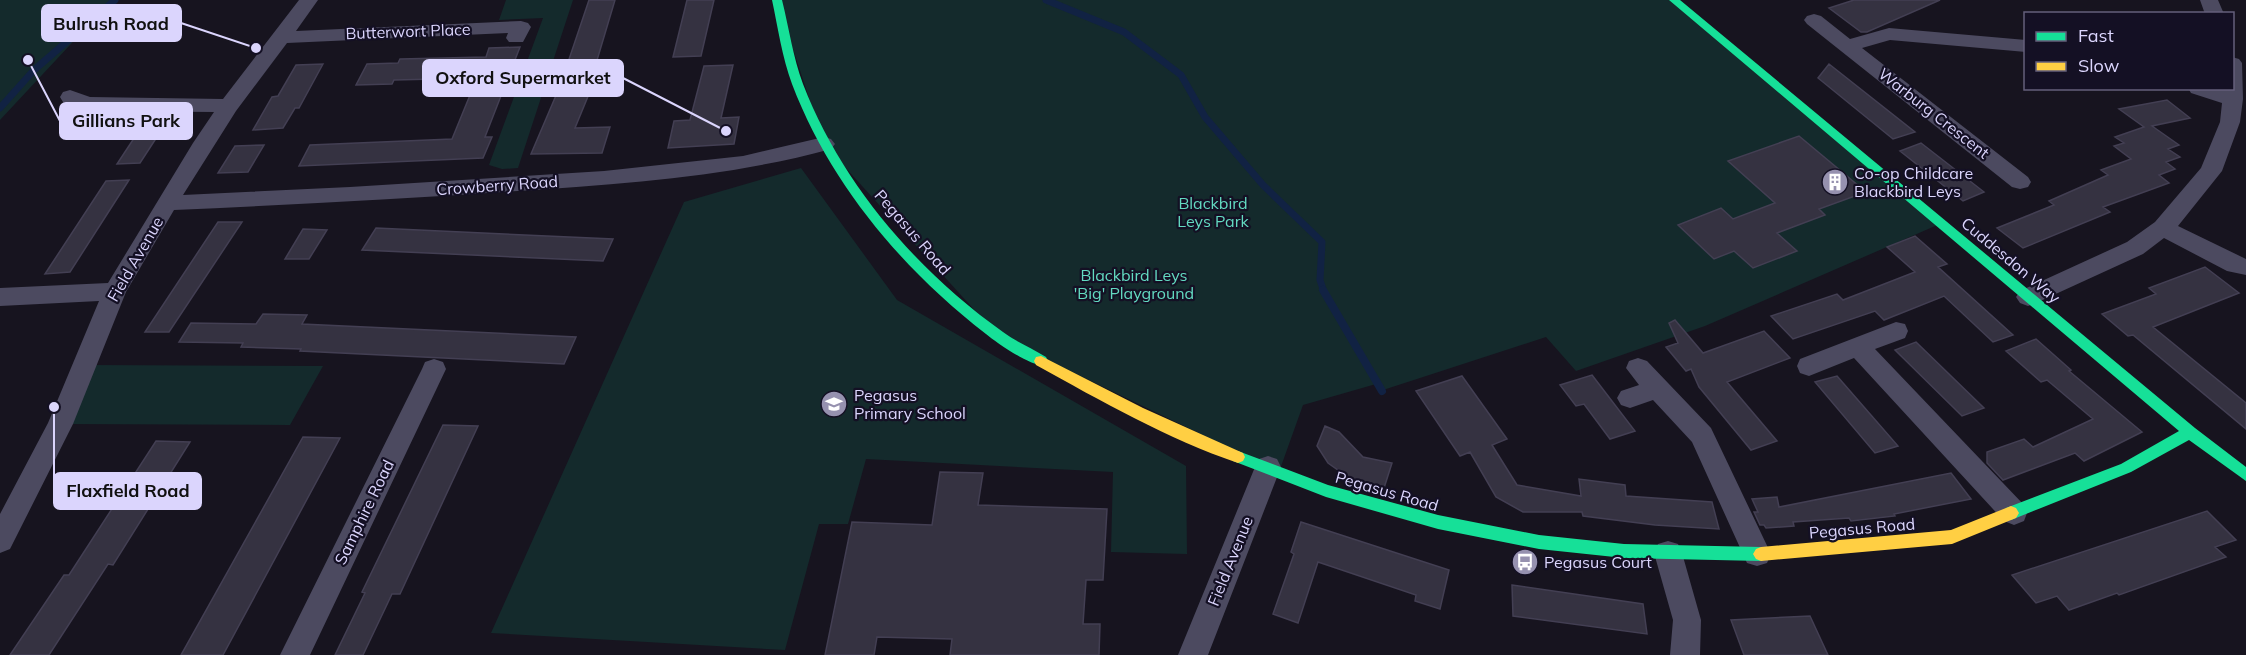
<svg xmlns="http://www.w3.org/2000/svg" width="2246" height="655" font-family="Mulish,sans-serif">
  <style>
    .green { fill: #142a2c }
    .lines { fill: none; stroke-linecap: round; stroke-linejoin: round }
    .stream-far1 { stroke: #112243; stroke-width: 7 }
    .stream { stroke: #112243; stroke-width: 8 }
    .building { fill: #353241; stroke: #433f53; stroke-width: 1.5 }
    .street { fill: #4c4a60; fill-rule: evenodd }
    .fast { fill: #16e098; fill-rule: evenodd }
    .slow { fill: #ffcf43; fill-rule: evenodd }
    .labels { text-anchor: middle; stroke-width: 4.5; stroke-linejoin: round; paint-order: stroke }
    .street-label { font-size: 16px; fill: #dbd5fd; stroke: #141024 }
    .poi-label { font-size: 16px; fill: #dbd5fd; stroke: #141024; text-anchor: start }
    .park-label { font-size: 16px; fill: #63dac1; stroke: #141024 }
    .leader { fill: none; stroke: #dbd5fd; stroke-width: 2 }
    .callout-dot { fill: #dbd5fd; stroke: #141024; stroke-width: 2 }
    .callout { fill: #dbd5fd; stroke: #dbd5fd; stroke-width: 2 }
    .callout-label { font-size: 18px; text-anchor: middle; font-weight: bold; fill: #111 }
  </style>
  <rect width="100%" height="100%" fill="#17141f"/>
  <path class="green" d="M 0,0 L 112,0 L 0,120 Z
    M 506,0 L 573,0 L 518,168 L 502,169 L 489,165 L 543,18 L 499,20 Z
    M 777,0 L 1674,0 L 1942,223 L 1705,326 L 1576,371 L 1546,337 L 1380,391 L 1376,384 L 1303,405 L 1279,472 L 998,336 L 824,144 Z
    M 801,168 L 897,300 L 1186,466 L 1187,554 L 1111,552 L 1113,472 L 866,459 L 848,524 L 819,524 L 785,650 L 491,633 L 684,202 Z
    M 83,365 L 323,366 L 290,425 L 60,424 Z"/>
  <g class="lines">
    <path class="stream-far1" d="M 1046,0 L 1124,32 L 1181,75 L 1205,117 L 1263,185 L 1322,242 L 1320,280 L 1324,292
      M 0,108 L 34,70 L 115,0"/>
    <path class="stream" d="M 1323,290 L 1382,391"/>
  </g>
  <path class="building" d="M 589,0 L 615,0 L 592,77 L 596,77 L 575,128 L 610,127 L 602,153 L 531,154 L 560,86 Z
    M 687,0 L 714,0 L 701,56 L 673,57 Z
    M 1854,0 L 1940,0 L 1867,32 L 1861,32 L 1829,8 Z
    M 520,47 L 485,137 L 492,137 L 483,158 L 299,166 L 310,145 L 452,139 L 477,78 L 394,80 L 392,84 L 356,85 L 367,64 L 398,63 L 400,59 L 486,57 L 489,48 Z
    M 323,64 L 299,108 L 295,108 L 283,128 L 253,130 L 272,97 L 278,96 L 296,65 Z
    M 1829,64 L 1915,132 L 1893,139 L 1818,78 Z
    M 733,65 L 721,118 L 739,117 L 734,144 L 668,148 L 674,121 L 690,120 L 704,66 Z
    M 2167,100 L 2190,118 L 2152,126 L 2179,145 L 2168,149 L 2180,157 L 2166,162 L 2175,169 L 2159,175 L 2169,183 L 2103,207 L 2110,212 L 2023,248 L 1997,228 L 2054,205 L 2049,201 L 2108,175 L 2101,170 L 2131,159 L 2114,146 L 2124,143 L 2115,137 L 2144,127 L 2119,109 Z
    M 150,114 L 172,114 L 140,163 L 117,164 Z
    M 1799,136 L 1866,192 L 1819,209 L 1825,215 L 1777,233 L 1797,251 L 1753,268 L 1734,251 L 1714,259 L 1678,225 L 1721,208 L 1733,219 L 1775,203 L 1728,161 Z
    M 1921,143 L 1984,192 L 1963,201 L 1900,151 Z
    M 264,145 L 248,172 L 218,173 L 235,146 Z
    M 129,180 L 70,272 L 45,274 L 106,181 Z
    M 218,222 L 242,222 L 169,332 L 145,332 Z
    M 376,228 L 613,239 L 603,261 L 362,250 Z
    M 303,229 L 327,230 L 309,259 L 285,259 Z
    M 1915,236 L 1947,264 L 1938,267 L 2013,335 L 1993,342 L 1944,296 L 1884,320 L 1875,311 L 1793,339 L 1771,316 L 1837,294 L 1843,300 L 1915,272 L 1887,247 Z
    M 2205,267 L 2239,293 L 2153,327 L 2246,403 L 2246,429 L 2133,335 L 2128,336 L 2102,314 L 2156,294 L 2149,288 Z
    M 263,314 L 307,315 L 302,324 L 576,337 L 564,364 L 300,351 L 301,349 L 241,347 L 243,343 L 179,342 L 191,323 L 256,324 Z
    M 1675,320 L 1703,353 L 1764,331 L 1790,358 L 1727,382 L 1777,441 L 1751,450 L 1699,387 L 1691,369 L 1686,371 L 1666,347 L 1678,343 L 1669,323 Z
    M 2036,339 L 2071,370 L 2069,371 L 2142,432 L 2084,461 L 2075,453 L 2003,480 L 1987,463 L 1987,452 L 2024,439 L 2033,447 L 2093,419 L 2047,380 L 2041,382 L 2006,351 Z
    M 1916,342 L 1984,408 L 1962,416 L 1895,350 Z
    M 1592,375 L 1635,431 L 1610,439 L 1584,404 L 1576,406 L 1560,385 Z
    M 1462,376 L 1507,439 L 1492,445 L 1517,485 L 1581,496 L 1579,479 L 1625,485 L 1626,496 L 1712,502 L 1719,529 L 1655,525 L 1583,516 L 1582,512 L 1523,512 L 1496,497 L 1470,452 L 1460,456 L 1416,391 Z
    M 1837,376 L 1898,446 L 1875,453 L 1815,382 Z
    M 443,425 L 478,426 L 400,594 L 392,594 L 363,655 L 335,655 L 365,593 L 362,592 Z
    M 1325,426 L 1339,432 L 1363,457 L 1392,463 L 1384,488 L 1352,480 L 1328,463 L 1317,446 Z
    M 303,437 L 340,438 L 223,655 L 181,655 Z
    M 156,441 L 190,442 L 113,565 L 108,564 L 49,655 L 10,655 L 64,575 L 69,575 Z
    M 940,472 L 983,473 L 978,505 L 1107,509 L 1103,580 L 1086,580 L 1083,624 L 1100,624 L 1099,655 L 950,655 L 952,639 L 877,637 L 874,655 L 825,655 L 852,522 L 932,525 Z
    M 1951,473 L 1971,499 L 1894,514 L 1895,516 L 1851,521 L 1849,518 L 1793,522 L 1794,526 L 1766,528 L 1764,525 L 1760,525 L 1754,512 L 1758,512 L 1752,499 L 1777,497 L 1779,507 Z
    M 2207,511 L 2236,540 L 2215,547 L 2226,557 L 2119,595 L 2117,593 L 2069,610 L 2057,596 L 2036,603 L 2012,575 Z
    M 1301,522 L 1449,570 L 1440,609 L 1415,601 L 1416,595 L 1318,562 L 1298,623 L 1273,614 L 1294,554 L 1291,552 Z
    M 1512,585 L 1643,604 L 1647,634 L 1513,616 Z
    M 1810,616 L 1828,655 L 1744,655 L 1731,620 Z"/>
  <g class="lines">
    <path class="street" d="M 299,0 L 318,0 L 296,31 L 521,21 L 528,23 L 531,27 L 523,42 L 509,42 L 506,38 L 508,33 L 287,43 L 236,111 L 183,195 L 350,187 L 604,171 L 743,156 L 824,137 L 831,139 L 835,144 L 831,149 C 729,177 623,184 518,191 C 403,199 289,205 174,210 L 126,292 L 73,424 L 10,549 L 0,553 L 0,514 L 48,423 L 99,301 L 0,306 L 0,288 L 108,283 L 193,143 L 214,112 L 87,111 L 63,102 L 60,97 L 63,92 L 70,90 L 90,97 L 223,99 Z
      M 2200,0 L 2218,0 L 2224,14 L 2205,14 Z
      M 1814,14 L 1821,16 L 1850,39 L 1889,28 L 2026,40 L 2026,52 L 1890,40 L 1862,48 L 2028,177 L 2031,182 L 2028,187 L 2020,189 L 2012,187 L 1807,24 L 1804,20 L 1807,16 Z
      M 2232,57 L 2239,59 L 2242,63 L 2243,99 L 2240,122 L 2222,171 L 2178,226 L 2246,259 L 2246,275 L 2227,271 L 2164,238 L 2143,254 L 2036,303 L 2028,306 L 2020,303 L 2016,297 L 2020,291 L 2127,242 L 2155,222 L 2201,168 L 2220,122 L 2222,103 L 2191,93 L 2188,88 L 2232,88 Z
      M 1896,322 L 1905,324 L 1908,331 L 1905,338 L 1875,349 L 2024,505 L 2027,513 L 2024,521 L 2014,525 L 2004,521 L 1854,358 L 1809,376 L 1800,373 L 1797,366 L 1800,359 Z
      M 1638,358 L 1647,361 L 1711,428 L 1771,554 L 1767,563 L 1757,566 L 1747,563 L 1692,442 L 1653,400 L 1630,408 L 1621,405 L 1617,398 L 1621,391 L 1639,385 L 1626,368 L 1629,361 Z
      M 434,359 L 443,362 L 446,369 L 310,655 L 280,655 L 422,369 L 425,362 Z
      M 1268,456 L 1277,459 L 1281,467 L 1208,655 L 1178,655 L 1255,467 L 1259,459 Z
      M 1668,541 L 1678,544 L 1682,553 L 1701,620 L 1700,655 L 1670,655 L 1673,620 L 1654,553 L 1658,544 Z"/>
    <path class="fast" d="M 772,0 L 782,0 C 789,28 793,57 803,84 C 841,183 917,271 1003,332 C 1016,342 1032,348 1046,357 L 1048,361 L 1046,365 C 1034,369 997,343 986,334 C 903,270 830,184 792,84 C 782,57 778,28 772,0 Z
      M 1669,0 L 1680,0 L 2195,428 L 2246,467 L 2246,481 L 2189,440 L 2131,472 L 2011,520 L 2006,518 L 2003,513 L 2006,508 L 2121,464 L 2179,431 Z
      M 1238,451 L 1328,485 L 1438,515 L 1539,535 L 1624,544 L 1761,547 L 1766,549 L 1769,554 L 1766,559 L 1761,561 L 1624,558 L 1539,549 L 1438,529 L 1326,497 L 1233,461 L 1231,457 L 1233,453 Z"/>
    <path class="slow" d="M 1041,356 L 1143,408 L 1243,453 L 1245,457 L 1243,461 L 1238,463 C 1168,439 1101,401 1036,365 L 1034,361 L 1036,357 Z
      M 2011,506 L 2016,508 L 2019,513 L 2016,518 L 1952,544 L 1761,561 L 1756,559 L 1753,554 L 1756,549 L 1761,547 L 1951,530 Z"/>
  </g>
  <defs>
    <symbol id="building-disc" viewBox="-11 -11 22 22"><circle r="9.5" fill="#9691af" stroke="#141024"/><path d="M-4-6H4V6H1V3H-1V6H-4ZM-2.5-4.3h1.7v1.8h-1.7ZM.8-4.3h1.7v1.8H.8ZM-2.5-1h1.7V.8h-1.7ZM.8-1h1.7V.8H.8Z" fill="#fff"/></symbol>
    <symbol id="school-disc" viewBox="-11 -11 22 22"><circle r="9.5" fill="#9691af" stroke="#141024"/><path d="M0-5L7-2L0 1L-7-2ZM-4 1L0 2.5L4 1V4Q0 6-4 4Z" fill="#fff"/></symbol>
    <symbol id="bus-disc" viewBox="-11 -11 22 22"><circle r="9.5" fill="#9691af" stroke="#141024"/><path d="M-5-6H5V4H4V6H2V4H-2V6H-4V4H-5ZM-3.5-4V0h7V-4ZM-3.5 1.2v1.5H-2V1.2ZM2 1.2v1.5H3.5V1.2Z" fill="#fff"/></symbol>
  </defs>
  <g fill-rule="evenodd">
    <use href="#building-disc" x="1820" y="167" width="30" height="30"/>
    <use href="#school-disc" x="819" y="389" width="30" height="30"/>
    <use href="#bus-disc" x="1510" y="547" width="30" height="30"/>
  </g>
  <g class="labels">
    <g class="street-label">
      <text transform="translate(408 31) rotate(-2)" y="6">Butterwort Place</text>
      <text transform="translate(1934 113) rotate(38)" y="6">Warburg Crescent</text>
      <text transform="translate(497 185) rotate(-4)" y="6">Crowberry Road</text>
      <text transform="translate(913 232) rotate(49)" y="6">Pegasus Road</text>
      <text transform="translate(135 259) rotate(-60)" y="6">Field Avenue</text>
      <text transform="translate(2011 260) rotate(40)" y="6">Cuddesdon Way</text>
      <text transform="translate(1387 491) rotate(16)" y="6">Pegasus Road</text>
      <text transform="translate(364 512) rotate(-64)" y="6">Samphire Road</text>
      <text transform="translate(1862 528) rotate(-5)" y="6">Pegasus Road</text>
      <text transform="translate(1230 561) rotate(-68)" y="6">Field Avenue</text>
    </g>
    <g class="poi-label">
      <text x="1854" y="179">Co-op Childcare<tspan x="1854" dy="18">Blackbird Leys</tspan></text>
      <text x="854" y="401">Pegasus<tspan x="854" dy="18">Primary School</tspan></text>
      <text x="1544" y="568">Pegasus Court</text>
    </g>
    <g class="park-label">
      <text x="1213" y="209">Blackbird<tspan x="1213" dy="18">Leys Park</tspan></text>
      <text x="1134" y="281">Blackbird Leys<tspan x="1134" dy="18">'Big' Playground</tspan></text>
    </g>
  </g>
  <path class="leader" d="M256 48L181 23M726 131L623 78M28 60L60 121M54 407L54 491"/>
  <g class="callout-dot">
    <circle cx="256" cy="48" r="6"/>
    <circle cx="726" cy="131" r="6"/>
    <circle cx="28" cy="60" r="6"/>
    <circle cx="54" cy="407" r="6"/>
  </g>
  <g class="callout">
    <rect x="42" y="5" width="139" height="36" rx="6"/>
    <rect x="423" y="60" width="200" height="36" rx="6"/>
    <rect x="60" y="103" width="132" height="36" rx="6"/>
    <rect x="54" y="473" width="147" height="36" rx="6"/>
  </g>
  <g class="callout-label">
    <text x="111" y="30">Bulrush Road</text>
    <text x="523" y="84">Oxford Supermarket</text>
    <text x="126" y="127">Gillians Park</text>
    <text x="128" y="497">Flaxfield Road</text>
  </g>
  <rect x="2024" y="12" width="210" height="78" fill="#141024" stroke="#645f7b" stroke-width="1.5"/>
  <rect x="2036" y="32" width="30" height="9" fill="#16e098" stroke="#645f7b" stroke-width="1.5"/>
  <text x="2078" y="42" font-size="18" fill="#dbd5fd">Fast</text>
  <rect x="2036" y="62" width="30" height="9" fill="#ffcf43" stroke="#645f7b" stroke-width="1.5"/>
  <text x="2078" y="72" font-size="18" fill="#dbd5fd">Slow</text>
</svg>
